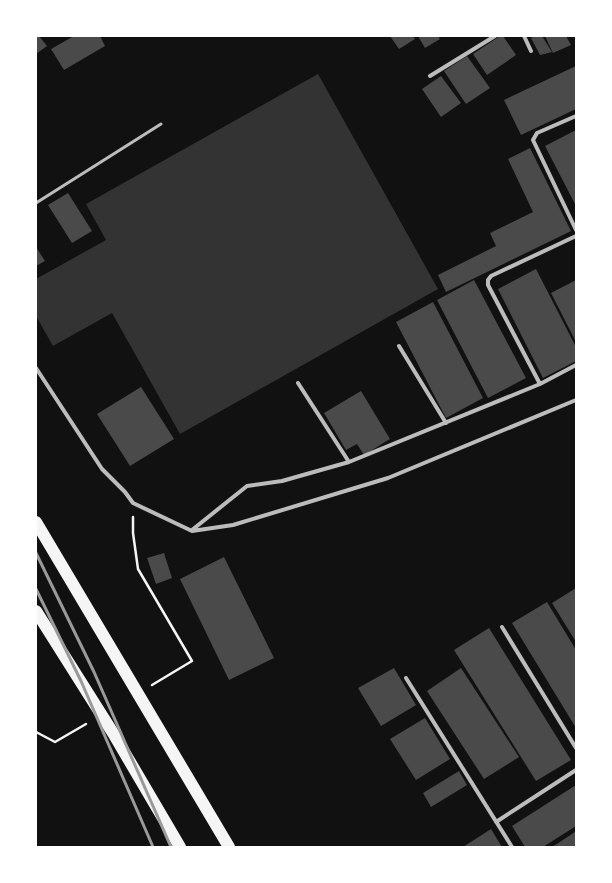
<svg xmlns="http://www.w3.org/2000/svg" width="612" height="883" font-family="'Playfair Display',serif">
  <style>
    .water { fill: #333 }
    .building { fill: #4a4a4a }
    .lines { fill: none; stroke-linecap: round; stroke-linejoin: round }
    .path { stroke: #f5f5f5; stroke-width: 2.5 }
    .service { stroke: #bcbcbc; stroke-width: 3 }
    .minor { stroke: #bcbcbc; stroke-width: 4 }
    .motorway { stroke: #f5f5f5; stroke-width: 12 }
    .rail { stroke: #9a9a9a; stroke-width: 3 }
  </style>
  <rect width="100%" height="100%" fill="#111"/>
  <path class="water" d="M 318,74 L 438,289 L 180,434 L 112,313 L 53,346 L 36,316 L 36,279 L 106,240 L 86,204 Z"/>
  <path class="building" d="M 36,36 L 39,36 L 47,46 L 36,54 Z
    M 74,36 L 100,36 L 105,46 L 64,70 L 51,49 Z
    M 390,36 L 413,36 L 415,39 L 399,49 Z
    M 418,36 L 438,36 L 440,39 L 425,48 Z
    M 500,36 L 503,36 L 516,55 L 487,75 L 473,54 Z
    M 535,36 L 542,36 L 552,52 L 540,55 L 531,38 Z
    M 545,36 L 566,36 L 571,45 L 553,53 Z
    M 467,56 L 490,88 L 466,104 L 444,71 Z
    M 576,66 L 576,109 L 521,135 L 504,100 Z
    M 441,76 L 461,103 L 441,117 L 422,89 Z
    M 576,130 L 576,206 L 545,146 Z
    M 530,148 L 571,231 L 446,292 L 438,275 L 496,246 L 490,233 L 533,212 L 508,159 Z
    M 68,193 L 92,231 L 72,243 L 48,205 Z
    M 36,247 L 45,261 L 36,266 Z
    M 536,269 L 576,347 L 576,361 L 543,378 L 498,289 Z
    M 474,280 L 526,378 L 488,398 L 437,300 Z
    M 576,280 L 576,342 L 551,293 Z
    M 433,302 L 483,398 L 446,418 L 396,322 Z
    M 141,387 L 174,439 L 130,466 L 97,414 Z
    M 361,391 L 390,439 L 364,455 L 357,444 L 346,450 L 324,413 Z
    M 164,553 L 172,578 L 156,584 L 147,558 Z
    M 224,557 L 274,658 L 229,680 L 180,579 Z
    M 576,588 L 576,642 L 552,603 Z
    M 547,602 L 576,650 L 576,728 L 512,623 Z
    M 489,628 L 571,760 L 536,781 L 454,650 Z
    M 394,668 L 416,705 L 381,726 L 358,688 Z
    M 461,668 L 519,757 L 484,779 L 427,691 Z
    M 425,718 L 450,759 L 416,780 L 390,739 Z
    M 459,771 L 467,785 L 431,807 L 423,793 Z
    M 576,785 L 576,826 L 543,847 L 525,847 L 512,826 Z
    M 491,829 L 502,847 L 463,847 Z
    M 576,831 L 576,847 L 552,847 L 569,836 Z"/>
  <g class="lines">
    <path class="path" d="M 133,517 L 133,533 L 138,569 L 192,661 L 152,685
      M 36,732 L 55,742 L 86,724"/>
    <path class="service" d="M 36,203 L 161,124"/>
    <path class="minor" d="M 524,36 L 531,51
      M 430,76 L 495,36
      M 576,116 L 537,133 L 533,140 L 576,230
      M 399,346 L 446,423
      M 36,368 L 102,469 L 125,492 L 133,503 L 192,531 L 233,525 L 388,478 L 576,400
      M 298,383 L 349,462
      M 540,384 L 488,285 L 488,280 L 491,276 L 576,236
      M 192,530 L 247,486 L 282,481 L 349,462 L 540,384 L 576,365
      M 502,627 L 576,748
      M 406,678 L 512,847
      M 496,822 L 576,770"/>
    <path class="motorway" d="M 36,522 L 229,847
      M 36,611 L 113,733 L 180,847"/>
    <path class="rail" d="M 36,553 L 94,672 L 171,847
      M 36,589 L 81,681 L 153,847"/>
  </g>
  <rect width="612" height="883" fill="none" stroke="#ffffff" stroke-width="74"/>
</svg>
